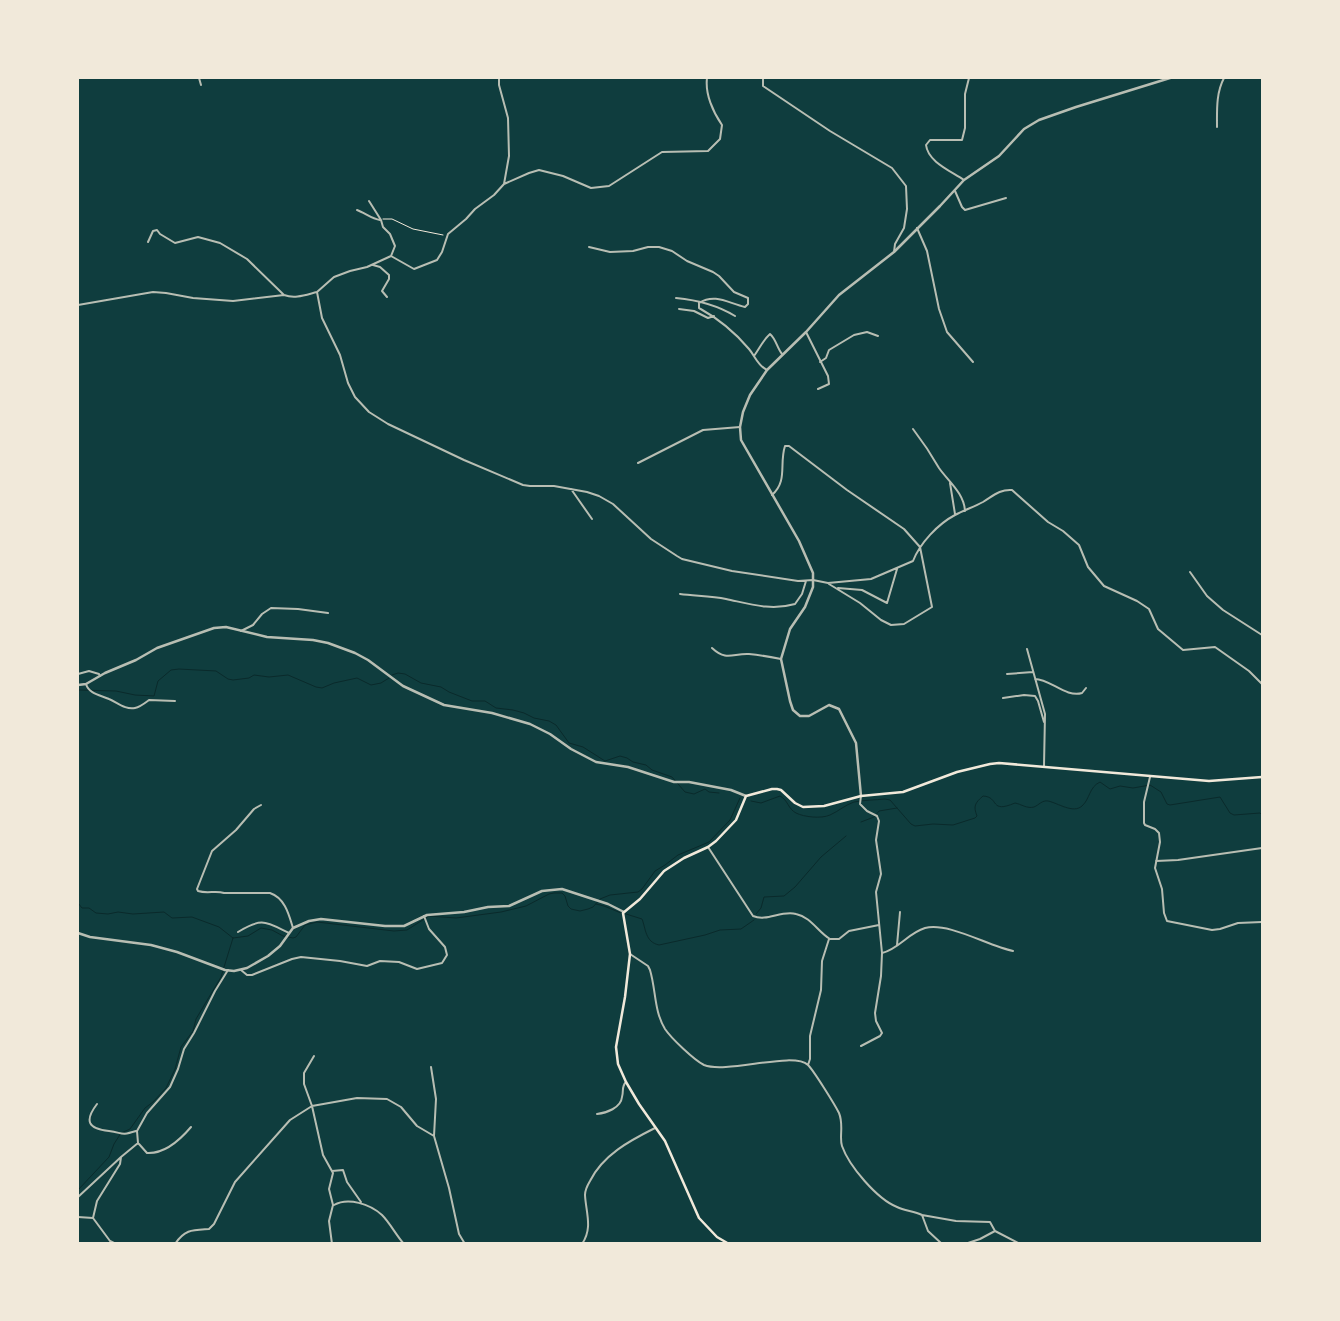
<svg xmlns="http://www.w3.org/2000/svg" width="1340" height="1321" font-family="Overpass,sans-serif">
  <style>
    .lines { fill: none; stroke-linecap: round; stroke-linejoin: round }
    .stream { stroke: #0a2a2b; stroke-width: 1 }
    .path { stroke: #f1e9da; stroke-width: 1 }
    .minor { stroke: #b8beb3; stroke-width: 2 }
    .tertiary { stroke: #b8beb3; stroke-width: 2.5 }
    .secondary { stroke: #f1e9da; stroke-width: 2.5 }
  </style>
  <rect width="100%" height="100%" fill="#0f3d3e"/>
  <g class="lines">
    <path class="stream" d="M 392,675 L 398,673 L 405,674 L 421,683 L 441,687 L 449,692 L 472,701 L 485,701 L 496,708 L 513,710 L 524,713 L 534,718 L 549,721 L 556,725 L 569,743 L 583,747 L 605,761 L 620,756 L 627,758 L 633,762 L 646,765 L 652,770 L 672,777 L 685,792 L 694,794 L 705,789 L 709,792 L 719,793
      M 78,690 L 116,691 L 135,695 L 154,696 L 158,681 L 171,670 L 179,669 L 216,671 L 228,679 L 233,680 L 249,678 L 254,675 L 269,677 L 288,675 L 316,687 L 322,688 L 334,683 L 357,678 L 371,685 L 381,683 L 389,678
      M 751,801 L 761,803 L 780,796 C 788,800 788,809 796,813 C 804,817 821,819 830,815 C 839,811 845,805 854,802 C 864,800 875,800 885,799 L 890,800 L 911,824 L 915,826 L 933,824 L 953,825 L 975,818 L 977,816 C 973,806 975,803 983,796 C 1000,797 989,814 1015,803 C 1021,804 1027,809 1034,807 C 1039,805 1042,800 1048,801 C 1058,803 1073,814 1082,806 C 1090,799 1089,787 1100,782 L 1110,789 L 1120,786 L 1133,788 L 1150,785 L 1161,792 L 1167,804 L 1170,805 L 1220,797 L 1230,813 L 1234,815 L 1260,813 L 1262,815
      M 861,822 L 874,817 L 879,811 L 897,808
      M 78,903 L 82,908 L 89,908 L 96,913 L 108,914 L 118,912 L 133,914 L 164,912 L 172,918 L 192,917 L 219,927 L 233,938
      M 596,904 L 604,906 L 621,913
      M 626,914 L 642,919 C 646,929 645,942 659,945 L 705,935 L 720,930 L 741,929 L 754,920
      M 756,914 L 761,908 L 764,897 L 784,896 L 795,887 L 821,857 L 846,836
      M 233,938 L 248,936 L 261,928 L 272,930 L 283,936 L 293,938 L 296,937 L 305,925 L 317,922 L 394,931 L 407,930 L 429,916 L 456,918 L 501,912 L 526,906 L 549,894 L 554,893 L 562,893 L 565,896 L 568,906 L 571,909 L 580,911 L 588,909 L 593,907 L 600,899 L 610,895 L 638,892 L 642,889 L 655,871 L 665,865 L 678,855 L 709,842 L 730,820 L 740,798
      M 78,1190 L 109,1157 L 114,1144 L 121,1133 L 130,1129 L 145,1108 L 153,1102 L 166,1088 L 175,1069 L 181,1047 L 193,1031 L 196,1019 L 221,977 L 233,938"/>
    <path class="path" d="M 383,219 L 392,219 L 413,229 L 443,235"/>
    <path class="minor" d="M 199,78 L 201,85
      M 763,78 L 763,86 L 830,131 L 892,168 L 906,186 L 907,209 L 904,228 L 895,244 L 894,252
      M 1217,127 C 1217,110 1216,93 1224,78
      M 964,180 C 951,171 928,162 926,145 L 930,140 L 962,140 L 965,128 L 965,94 L 969,78
      M 504,184 L 529,173 L 539,170 L 563,176 L 591,188 L 609,186 L 662,152 L 708,151 L 720,139 L 722,125 C 713,112 705,94 707,78
      M 955,191 L 962,207 L 965,210 L 1006,198
      M 369,201 L 381,220 L 383,227 L 390,234 L 395,246 L 391,256
      M 357,210 C 365,213 372,219 380,220
      M 917,228 L 927,251 L 939,309 L 947,332 L 973,362
      M 148,242 L 153,231 L 157,230 L 160,234 L 175,243 L 198,237 L 220,243 L 247,259 L 284,295 C 295,299 305,295 317,292 L 322,318 L 340,355 L 348,383 L 355,397 L 369,412 L 388,424 L 464,460 L 523,485 L 530,486 L 554,486 L 587,492 L 599,496 L 613,504 L 651,539 L 677,556 L 682,559 L 732,571 L 798,581 L 813,580 L 828,583 L 871,579 L 913,561 C 920,543 938,524 955,515 C 964,510 974,507 983,502 C 993,496 1000,489 1012,490 L 1048,522 L 1063,531 L 1079,545 L 1088,567 L 1104,586 L 1137,601 L 1149,609 L 1158,629 L 1183,650 L 1215,647 L 1249,671 L 1262,684
      M 589,247 L 610,252 L 633,251 L 648,247 L 659,247 L 672,251 L 687,261 L 713,272 L 719,276 L 734,292 L 748,298 L 748,304 L 745,307 C 728,303 715,293 699,303 L 699,308 C 719,319 734,331 749,349 C 755,356 758,366 767,370
      M 373,265 L 380,267 L 389,275 L 389,279 L 382,291 L 387,297
      M 317,292 L 334,277 L 350,271 L 367,267 L 391,256 L 414,269 L 437,260 L 442,252 L 448,234 L 466,219 L 475,209 L 494,195 L 504,184 L 509,156 L 508,118 L 499,85 L 499,78
      M 676,298 C 697,300 717,305 735,316
      M 78,305 L 153,292 L 166,293 L 193,298 L 233,301 L 284,295
      M 679,309 L 694,311 L 708,318 L 714,316
      M 806,332 L 828,376 L 829,384 L 818,389
      M 754,356 C 760,348 763,340 770,334 C 776,339 777,348 782,354
      M 820,362 L 826,358 L 829,350 L 854,335 L 867,332 L 878,336
      M 913,429 C 923,442 931,454 939,468 C 948,481 964,493 965,511
      M 638,463 L 703,430 L 740,427
      M 950,483 L 955,514
      M 571,489 L 592,519
      M 772,495 C 788,481 779,464 785,446 L 789,446 L 847,490 L 904,529 L 920,547 L 932,607 L 904,624 L 891,625 L 881,620 L 860,603 L 829,584
      M 1190,572 L 1207,596 L 1223,610 L 1262,635
      M 838,588 L 862,590 L 887,603 L 897,569
      M 680,594 C 695,596 711,596 726,599 C 750,604 771,611 795,604 L 802,594 L 806,581
      M 241,631 L 253,625 L 262,614 L 271,608 L 298,609 L 328,613
      M 712,648 C 727,662 733,653 749,654 C 760,655 771,657 781,659
      M 1027,649 L 1045,714 L 1044,766
      M 78,674 L 89,671 L 99,674 L 100,676
      M 1007,674 L 1033,672
      M 1035,679 C 1050,679 1066,698 1082,693 L 1086,688
      M 86,684 C 89,694 100,695 109,699 C 117,702 125,710 135,708 C 140,707 145,703 149,700 L 175,701
      M 1003,698 L 1024,695 L 1035,696 L 1038,701 L 1044,722
      M 1150,777 L 1144,802 L 1144,823 L 1145,825 L 1155,829 L 1159,833 L 1160,842 L 1155,868 L 1162,889 L 1164,913 L 1167,921 L 1212,930 L 1220,929 L 1238,923 L 1262,922
      M 861,796 L 860,804 L 867,811 L 877,816 L 879,821 L 876,840 L 881,874 L 876,892 L 882,953 L 881,976 L 875,1013 L 876,1021 L 882,1033 L 880,1036 L 861,1046
      M 261,805 L 254,809 L 236,830 L 212,851 L 197,889 L 198,891 C 208,894 216,890 224,893 L 270,893 C 285,898 289,915 293,928
      M 708,847 L 753,916 C 767,922 781,910 796,914 C 811,917 818,932 830,939 L 839,939 L 849,931 L 879,925
      M 1156,861 L 1178,860 L 1262,848
      M 238,932 C 262,917 266,922 289,933
      M 897,945 L 900,912
      M 882,953 C 899,949 908,933 925,928 C 949,922 988,946 1013,951
      M 630,954 L 648,966 L 650,970 C 656,990 654,1011 665,1029 C 671,1038 694,1060 704,1065 C 727,1074 793,1051 808,1065 C 814,1071 835,1105 839,1113 C 844,1125 839,1137 842,1146 C 849,1166 877,1199 897,1207 C 905,1211 914,1211 922,1215 L 928,1231 L 942,1244
      M 241,970 L 247,975 L 252,975 L 292,959 L 301,957 L 340,961 L 367,966 L 380,961 L 399,962 L 417,969 L 442,963 L 447,955 L 445,947 L 429,929 L 424,916
      M 314,1056 L 304,1073 L 304,1084 L 312,1106 L 323,1155 L 333,1173 L 329,1189 L 333,1205 L 329,1221 L 332,1244
      M 808,1065 L 810,1059 L 810,1036 L 821,990 L 822,961 L 829,939
      M 431,1067 L 436,1099 L 434,1136
      M 97,1104 C 84,1121 88,1129 109,1131 C 124,1133 120,1136 136,1131
      M 597,1114 C 606,1113 621,1108 622,1097 C 624,1091 621,1087 626,1082
      M 139,1144 L 147,1153 C 165,1154 180,1140 191,1127
      M 332,1171 L 343,1170 L 347,1182 L 361,1202
      M 78,1197 L 121,1157 L 138,1143 L 137,1131 L 147,1113 L 170,1087 L 178,1069 L 184,1049 L 194,1033 L 215,991 L 228,970
      M 334,1205 C 348,1197 370,1204 382,1215 C 390,1223 396,1235 404,1244
      M 922,1215 L 956,1221 L 990,1222 L 995,1231
      M 78,1217 L 93,1218 L 110,1241 L 116,1244
      M 93,1218 L 97,1201 L 120,1164 L 121,1157
      M 175,1244 C 185,1229 193,1230 209,1229 L 214,1224 L 235,1182 L 290,1120 L 312,1106 L 357,1098 L 387,1099 L 401,1107 L 417,1126 L 434,1136 L 449,1188 L 459,1234 L 465,1244
      M 582,1244 C 593,1228 586,1213 585,1195 C 585,1190 587,1186 590,1181 C 603,1155 629,1141 655,1128
      M 965,1244 L 980,1239 L 995,1231 L 1020,1244"/>
    <path class="tertiary" d="M 78,685 L 86,684 L 105,673 L 136,660 L 157,648 L 214,628 L 226,627 L 267,637 L 313,640 L 328,643 L 355,653 L 368,660 L 403,686 L 444,705 L 492,713 L 530,724 L 550,734 L 571,749 L 596,762 L 628,767 L 674,782 L 689,782 L 731,790 L 746,796
      M 861,796 L 856,743 L 839,709 L 829,705 L 809,716 L 800,716 L 793,710 L 790,701 L 781,659 L 790,629 L 805,607 L 813,587 L 813,573 L 799,541 L 741,440 L 740,427 L 743,412 L 750,395 L 767,370 L 806,332 L 839,295 L 894,252 L 940,206 L 964,180 L 999,156 L 1024,129 L 1039,120 L 1076,107 L 1170,78
      M 78,933 L 90,937 L 151,945 L 177,952 L 225,970 L 234,971 L 247,968 L 268,956 L 280,946 L 293,928 L 309,921 L 321,919 L 385,926 L 404,926 L 427,915 L 464,912 L 488,907 L 509,906 L 542,891 L 562,889 L 608,904 L 624,912"/>
    <path class="secondary" d="M 729,1244 L 717,1237 L 699,1218 L 665,1141 L 639,1104 L 626,1082 L 618,1064 L 616,1047 L 625,997 L 630,954 L 623,913 L 640,899 L 664,871 L 684,858 L 708,847 L 716,841 L 736,820 L 746,796 L 772,789 L 777,789 L 781,790 L 795,803 L 803,807 L 824,806 L 861,796 L 903,792 L 957,772 L 990,764 L 999,763 L 1209,781 L 1262,777"/>
  </g>
  <rect width="1340" height="1321" fill="none" stroke="#f1e9da" stroke-width="158"/>
</svg>
